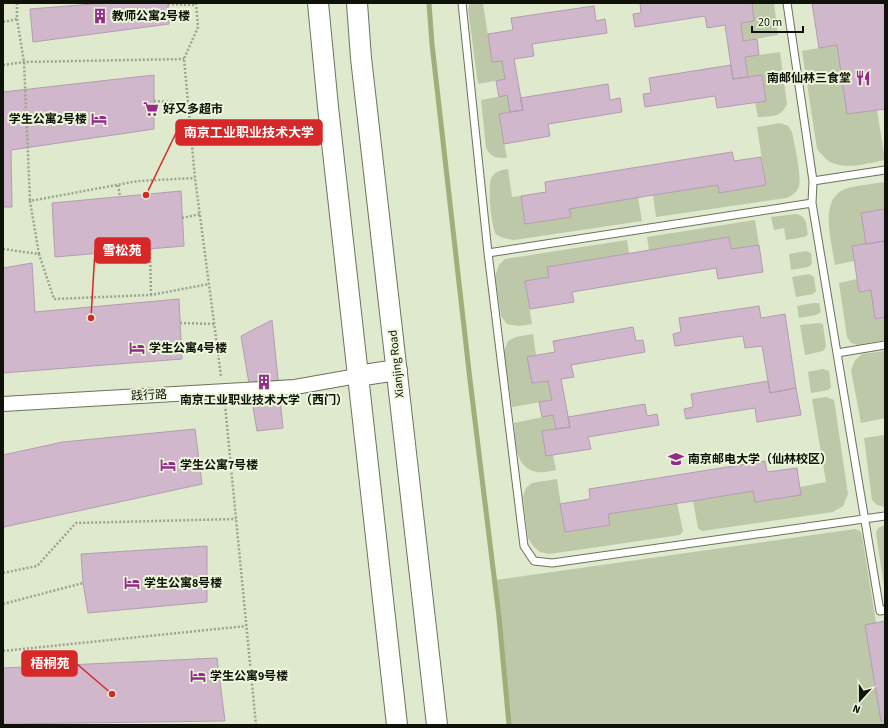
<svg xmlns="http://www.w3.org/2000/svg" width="888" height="728" font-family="'Source Sans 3','Noto Sans SC',sans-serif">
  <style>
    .green { fill: #bcc8a7 }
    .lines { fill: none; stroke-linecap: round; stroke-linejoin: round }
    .stream { stroke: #9db079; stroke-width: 5 }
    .building { fill: #d0b7cb; stroke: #b49cb0 }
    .lane-casing { stroke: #6b745b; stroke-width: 9 }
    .street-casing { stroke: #6b745b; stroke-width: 16 }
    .secondary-casing { stroke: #6b745b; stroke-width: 22 }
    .path { stroke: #9ca48e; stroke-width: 2.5; stroke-dasharray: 2 2; stroke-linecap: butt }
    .lane { stroke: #fff; stroke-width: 7 }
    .street { stroke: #fff; stroke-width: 14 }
    .secondary { stroke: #fff; stroke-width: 20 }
    .labels { text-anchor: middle; stroke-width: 4; stroke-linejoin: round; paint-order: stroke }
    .poi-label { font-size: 12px; font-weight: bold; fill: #0f1208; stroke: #ecf6da; text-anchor: start }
    .street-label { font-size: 12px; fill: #0f1208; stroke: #ecf6da }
    .leader { fill: none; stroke: #d62828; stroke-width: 1.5 }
    .callout-dot { fill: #d62828; stroke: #ecf6da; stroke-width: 1.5 }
    .callout { fill: #d62828; stroke: #d62828; stroke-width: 1.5 }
    .callout-label { font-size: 13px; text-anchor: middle; font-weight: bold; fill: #fff }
  </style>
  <rect width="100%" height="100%" fill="#dee9cd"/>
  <path class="green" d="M 470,3 L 483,3 L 492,62 L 502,61 L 505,79 L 478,84 L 468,9 Z
    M 752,3 L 774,3 L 778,35 L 743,41 L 741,23 L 754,20 Z
    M 837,45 L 847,114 L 877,110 L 885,160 C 867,163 842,172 826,159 C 823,156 820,152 817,149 L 802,51 Z
    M 780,52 L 787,104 C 781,118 771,116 758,117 L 755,102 L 766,100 L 762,75 L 748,77 L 745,57 Z
    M 507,95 L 510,112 L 499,114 L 507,158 C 496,158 492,158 486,148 L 481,100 Z
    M 780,123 L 788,126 L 792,132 C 794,142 802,177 799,186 C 797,192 792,196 786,198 L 656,217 L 653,195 L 718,185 L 719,193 L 766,185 L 757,127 Z
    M 508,169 L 512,197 L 521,196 L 526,224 L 570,217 L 569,209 L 638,197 L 642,221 L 514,240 C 508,239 500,238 496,234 C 491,228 487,182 492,177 C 496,171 501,170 508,169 Z
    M 885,182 L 885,209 L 866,244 L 852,246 L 854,261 L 835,265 C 832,242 817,197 848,188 C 860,185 873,184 885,182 Z
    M 796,214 C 808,217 806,224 808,235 L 804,237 L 786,240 L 784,228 L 774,230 L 771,217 Z
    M 755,220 L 759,245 L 731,249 L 729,237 L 649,250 L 647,237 Z
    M 627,240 L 629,254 L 548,268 L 549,277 L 525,281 L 532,324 L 519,326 L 507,324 L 501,316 L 495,276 L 499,265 L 505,259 Z
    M 806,251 L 811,253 L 812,264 L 808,267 L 791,270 L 789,254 Z
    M 809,274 L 814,277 L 816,291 L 813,294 L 796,297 L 792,277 Z
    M 857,279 L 859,292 L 871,290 L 875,319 L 885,317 L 885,340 L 858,345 L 851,343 L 847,337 L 839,283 Z
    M 813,303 L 819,303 L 821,312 L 816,315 L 799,318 L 797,306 Z
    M 819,323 L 823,324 L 826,347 L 823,351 L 805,355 L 800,325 Z
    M 533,334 L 536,355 L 528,357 L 532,383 L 548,381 L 552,400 L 512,407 L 504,351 L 508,341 L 516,337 Z
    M 885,351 L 885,401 L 884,401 L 885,418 L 861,423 L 851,370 L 855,360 L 862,354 Z
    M 823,369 L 829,371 L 831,387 L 828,390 L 811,393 L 808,372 Z
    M 826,397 L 834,400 L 848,494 L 843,506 L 833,512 L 702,531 L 698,528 L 693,501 L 753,491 L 755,502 L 801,495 L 800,487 L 826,482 L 812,399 Z
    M 553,415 L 556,429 L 542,432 L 546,456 L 553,455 L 556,470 C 550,471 543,473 537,472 C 514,468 516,442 514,423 Z
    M 885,435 L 885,507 L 877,505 L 872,500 L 864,438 Z
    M 557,479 L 565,532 L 610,525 L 608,514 L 677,503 L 683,531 L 680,535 L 549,554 L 540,552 L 533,546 L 528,538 L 523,496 L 526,488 L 532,483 Z
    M 885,525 L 885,593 L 876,533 L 878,528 Z
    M 855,529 L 860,531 L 862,535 L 876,623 L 865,625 L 881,721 L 885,720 L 885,725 L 509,725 L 495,580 Z"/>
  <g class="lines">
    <path class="stream" d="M 429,3 L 432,44 L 470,380 L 499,617 L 509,725"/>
  </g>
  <path class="building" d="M 105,3 L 168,3 L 169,24 L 33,42 L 30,9 Z
    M 640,3 L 752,3 L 754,21 L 741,23 L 743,41 L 757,39 L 759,55 L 745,57 L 748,77 L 733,79 L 725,25 L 707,28 L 705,16 L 635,27 L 633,14 L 641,13 Z
    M 812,3 L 885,3 L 885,109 L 847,114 L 837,45 L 819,48 Z
    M 594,6 L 596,21 L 605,19 L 607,33 L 532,44 L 534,56 L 514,59 L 523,110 L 510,112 L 507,95 L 499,97 L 496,81 L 505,79 L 502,61 L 492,62 L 488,34 L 513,30 L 511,18 Z
    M 731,65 L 733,79 L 762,75 L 766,101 L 717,108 L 715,96 L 645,107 L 643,94 L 651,93 L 649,78 Z
    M 154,75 L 154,129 L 11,150 L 12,207 L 3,207 L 3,92 Z
    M 608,84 L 610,100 L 620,98 L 622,112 L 548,124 L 550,136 L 504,144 L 499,114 L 523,110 L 520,98 Z
    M 732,152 L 734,161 L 761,157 L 766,185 L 719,193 L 718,185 L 653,195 L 569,209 L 571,217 L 525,224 L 521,196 L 546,192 L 545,182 Z
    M 181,191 L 184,246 L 55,257 L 52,203 Z
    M 885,209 L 885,250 L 884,241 L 866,244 L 861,213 Z
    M 729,237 L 731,249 L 759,245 L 763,272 L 718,279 L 716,268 L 572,292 L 574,302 L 530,309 L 525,281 L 549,277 L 547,267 Z
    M 884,241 L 885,250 L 885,317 L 875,319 L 871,290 L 859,292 L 852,246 Z
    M 32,263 L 35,312 L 179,299 L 182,359 L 3,373 L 3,268 Z
    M 759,306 L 761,318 L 785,314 L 796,388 L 770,393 L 762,346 L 745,348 L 743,336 L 675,346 L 673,334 L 681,332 L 679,318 Z
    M 272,320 L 283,428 L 257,431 L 241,336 Z
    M 633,327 L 636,341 L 643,340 L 645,352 L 571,365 L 574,377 L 561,379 L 570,427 L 556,429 L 553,415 L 542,417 L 539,402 L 552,400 L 548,381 L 532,383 L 527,357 L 555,352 L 553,341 Z
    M 768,381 L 770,393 L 796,388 L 801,415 L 757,422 L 755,408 L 686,419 L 684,409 L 693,407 L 691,394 Z
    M 645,404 L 647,416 L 657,414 L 659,425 L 588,437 L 591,449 L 546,456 L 542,431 L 570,427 L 568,417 Z
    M 195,429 L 202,484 L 4,527 L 3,532 L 3,455 L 63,442 Z
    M 765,461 L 767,472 L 797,468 L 801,495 L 755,502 L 753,491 L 693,501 L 608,514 L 610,525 L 565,532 L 560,504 L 590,499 L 589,489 Z
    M 207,546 L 207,602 L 88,613 L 83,583 L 81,554 Z
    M 885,621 L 885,720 L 881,721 L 865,625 Z
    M 217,658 L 225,721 L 3,724 L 3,668 Z"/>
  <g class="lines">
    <defs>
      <path id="lane" d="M 462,3 L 488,253 L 524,546 L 534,561 L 552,563 L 885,516
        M 787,3 L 813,181 L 812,203 L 880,611 L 885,610
        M 813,181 L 885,170
        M 488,253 L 812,203
        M 837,353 L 885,345"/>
      <path id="street" d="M 3,404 L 295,387 L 357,376"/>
      <path id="secondary" d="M 318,3 L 328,107 L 397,725
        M 357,3 L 361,58 L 437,725
        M 357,376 L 397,370"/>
    </defs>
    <use href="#lane" class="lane-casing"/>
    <use href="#street" class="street-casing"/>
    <use href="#secondary" class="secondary-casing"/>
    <path class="path" d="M 17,3 L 17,19 L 24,62 L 30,201
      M 196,3 L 198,27 L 184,59 L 195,178 L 221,376
      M 168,4 L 196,5
      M 3,22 L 17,19
      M 3,65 L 24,62 L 184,59
      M 154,101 L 188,103
      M 118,185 L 120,196
      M 182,218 L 200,214
      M 3,249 L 39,254 L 54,299 L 151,295 L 209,284
      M 150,249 L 151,295
      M 39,254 L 30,201 L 138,181 L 195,178
      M 180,323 L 214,324
      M 225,405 L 256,725
      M 3,573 L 37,566 L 76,523 L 236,519
      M 3,604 L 83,583
      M 3,651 L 246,626"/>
    <use href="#lane" class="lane"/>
    <use href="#street" class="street"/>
    <use href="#secondary" class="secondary"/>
  </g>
  <defs>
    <symbol id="building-bare" viewBox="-9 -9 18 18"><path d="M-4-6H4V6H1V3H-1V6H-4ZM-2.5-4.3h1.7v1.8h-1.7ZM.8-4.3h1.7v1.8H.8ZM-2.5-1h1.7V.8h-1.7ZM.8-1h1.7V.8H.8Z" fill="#952a8b" stroke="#ecf6da" stroke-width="2.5" paint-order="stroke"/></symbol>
    <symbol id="restaurant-bare" viewBox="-9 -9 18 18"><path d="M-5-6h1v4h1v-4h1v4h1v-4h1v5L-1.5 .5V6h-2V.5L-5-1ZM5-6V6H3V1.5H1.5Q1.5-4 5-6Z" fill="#952a8b" stroke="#ecf6da" stroke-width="2.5" paint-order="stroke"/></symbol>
    <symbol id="supermarket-bare" viewBox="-9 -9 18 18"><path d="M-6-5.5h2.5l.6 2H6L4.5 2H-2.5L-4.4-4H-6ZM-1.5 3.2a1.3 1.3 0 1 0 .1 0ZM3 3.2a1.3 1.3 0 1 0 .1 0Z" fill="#952a8b" stroke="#ecf6da" stroke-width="2.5" paint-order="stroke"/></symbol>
    <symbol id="hotel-bare" viewBox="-9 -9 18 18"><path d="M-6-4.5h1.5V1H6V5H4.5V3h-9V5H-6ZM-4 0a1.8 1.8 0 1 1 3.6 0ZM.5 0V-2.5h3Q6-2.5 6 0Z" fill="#952a8b" stroke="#ecf6da" stroke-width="2.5" paint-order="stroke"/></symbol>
    <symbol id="university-bare" viewBox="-9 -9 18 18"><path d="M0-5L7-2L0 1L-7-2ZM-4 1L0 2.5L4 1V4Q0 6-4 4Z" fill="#952a8b" stroke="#ecf6da" stroke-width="2.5" paint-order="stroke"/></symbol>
  </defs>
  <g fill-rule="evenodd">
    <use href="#building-bare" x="89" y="5" width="22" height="22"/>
    <use href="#restaurant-bare" x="852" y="67" width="22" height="22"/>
    <use href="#supermarket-bare" x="140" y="98" width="22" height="22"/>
    <use href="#hotel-bare" x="88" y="108" width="22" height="22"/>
    <use href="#hotel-bare" x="126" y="337" width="22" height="22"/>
    <use href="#building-bare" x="253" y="371" width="22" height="22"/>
    <use href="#university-bare" x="665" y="448" width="22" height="22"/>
    <use href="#hotel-bare" x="157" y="454" width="22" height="22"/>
    <use href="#hotel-bare" x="121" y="572" width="22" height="22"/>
    <use href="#hotel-bare" x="187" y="665" width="22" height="22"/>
  </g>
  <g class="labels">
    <g class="poi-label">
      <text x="112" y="20">教师公寓2号楼</text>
      <text x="851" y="82" text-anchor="end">南邮仙林三食堂</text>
      <text x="163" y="113">好又多超市</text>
      <text x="87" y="123" text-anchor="end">学生公寓2号楼</text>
      <text x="149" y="352">学生公寓4号楼</text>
      <text x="264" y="404" text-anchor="middle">南京工业职业技术大学（西门）</text>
      <text x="688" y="463">南京邮电大学（仙林校区）</text>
      <text x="180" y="469">学生公寓7号楼</text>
      <text x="144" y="587">学生公寓8号楼</text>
      <text x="210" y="680">学生公寓9号楼</text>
    </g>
    <g class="street-label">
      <text transform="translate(396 364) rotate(-96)" y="4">Xianjing Road</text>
      <text transform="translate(149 395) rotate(-3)" y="4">践行路</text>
    </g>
  </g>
  <path class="leader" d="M146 195L176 133M91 318L95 250M112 694L77 664"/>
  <g class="callout-dot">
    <circle cx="146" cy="195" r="4"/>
    <circle cx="91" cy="318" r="4"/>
    <circle cx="112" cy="694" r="4"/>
  </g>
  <g class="callout">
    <rect x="176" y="120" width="146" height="25" rx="4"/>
    <rect x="95" y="238" width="55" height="25" rx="4"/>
    <rect x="22" y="651" width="55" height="25" rx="4"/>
  </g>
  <g class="callout-label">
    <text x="249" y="137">南京工业职业技术大学</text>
    <text x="122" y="255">雪松苑</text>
    <text x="50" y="668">梧桐苑</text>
  </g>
  <rect width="888" height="728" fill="none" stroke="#0f1208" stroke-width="8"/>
  <g transform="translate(860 700) rotate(201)" stroke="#ecf6da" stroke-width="3" paint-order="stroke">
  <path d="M0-3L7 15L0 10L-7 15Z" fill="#0f1208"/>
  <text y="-6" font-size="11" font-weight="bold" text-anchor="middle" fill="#0f1208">N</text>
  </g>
  <path d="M752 26v6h51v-6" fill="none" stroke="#0f1208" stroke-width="2"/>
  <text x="758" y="26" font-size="12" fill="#0f1208" stroke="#ecf6da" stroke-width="3" paint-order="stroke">20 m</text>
</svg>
